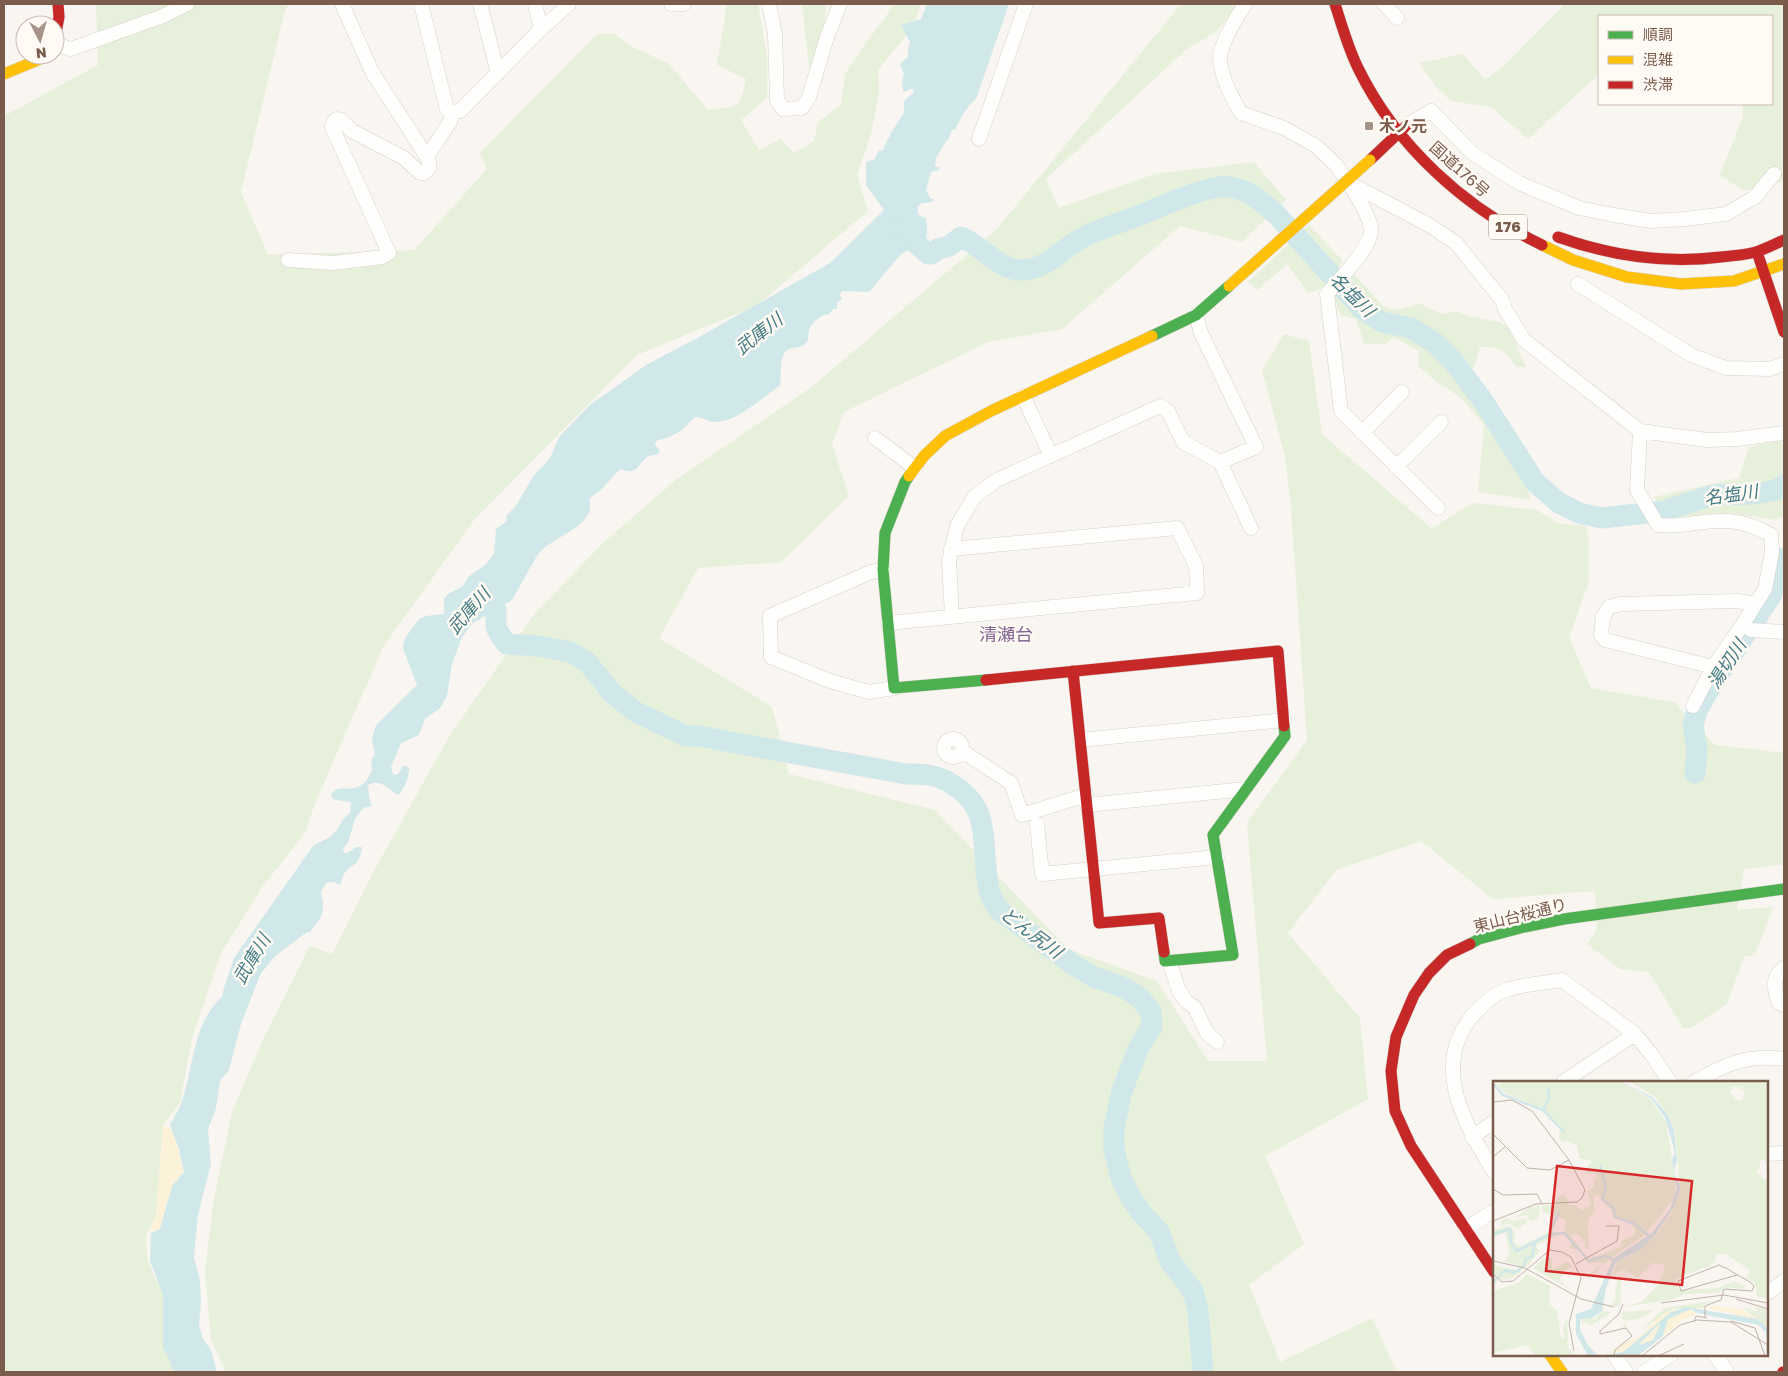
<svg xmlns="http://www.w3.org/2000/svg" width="1788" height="1376" font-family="'Golos Text','Noto Sans JP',sans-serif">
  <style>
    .green { fill: #e7f0db }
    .sand { fill: #fbf2d9 }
    .water { fill: #d0e8ea }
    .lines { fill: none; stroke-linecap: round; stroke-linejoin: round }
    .river { stroke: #d0e8ea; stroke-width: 21 }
    .street-casing { stroke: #d7d1cb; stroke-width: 15 }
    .fast-casing { stroke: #d9d2cb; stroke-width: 12 }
    .slow-casing { stroke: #d9d2cb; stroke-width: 12 }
    .jam-casing { stroke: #d9d2cb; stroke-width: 12 }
    .street { stroke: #fefefd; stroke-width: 14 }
    .fast { stroke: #4caf50; stroke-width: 11 }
    .slow { stroke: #ffc107; stroke-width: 11 }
    .jam { stroke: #c62828; stroke-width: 11 }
    .slow-bridge-casing { stroke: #d9d2cb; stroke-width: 12; stroke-linecap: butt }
    .slow-bridge { stroke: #ffc107; stroke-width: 11 }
    .poi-dot { fill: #a69286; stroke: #fffaf3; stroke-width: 2 }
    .labels { text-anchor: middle; stroke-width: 5; stroke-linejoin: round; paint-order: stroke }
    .shield { fill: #fffaf3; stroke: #a28b7f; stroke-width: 1 }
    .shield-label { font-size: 15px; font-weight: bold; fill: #7a5c4d }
    .poi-label { font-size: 16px; font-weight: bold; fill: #7a5c4d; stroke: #fffaf3; text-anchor: start }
    .street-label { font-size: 16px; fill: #7a5c4d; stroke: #fffaf3 }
    .water-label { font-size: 18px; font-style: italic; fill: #437c86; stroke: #fffaf3 }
    .neighbourhood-label { font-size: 18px; fill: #846695; stroke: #fffaf3 }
    .inset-river { fill: none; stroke: #d0e8ea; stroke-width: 2.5 }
    .inset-road { fill: none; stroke: #c2b3aa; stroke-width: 1 }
    .view { fill: #d62828; fill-opacity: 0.15; stroke: #d62828; stroke-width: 2.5 }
    .inset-edge { fill: none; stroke: #7a5c4d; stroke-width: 2.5 }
  </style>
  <rect width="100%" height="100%" fill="#f9f5f0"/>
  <path class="green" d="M 96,4 L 288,4 L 284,14 L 241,192 L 268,255 L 414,250 L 487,169 L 480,153 L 597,34 L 613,33 L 631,46 L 669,64 L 708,110 C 737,106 740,110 746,79 L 717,65 L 727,4 L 758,4 L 767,57 L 767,98 L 741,120 L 759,150 L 781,139 L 794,153 L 814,141 L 818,122 L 841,105 L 845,74 L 865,44 L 895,4 L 920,4 L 920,6 L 915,22 L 909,32 L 878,70 L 879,93 L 871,134 L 857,175 L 868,211 L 756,306 L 637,355 L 474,520 L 383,647 L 314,806 L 305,833 L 263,886 L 221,953 L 192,1038 L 180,1103 L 163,1125 L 156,1217 L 147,1233 L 146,1243 L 148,1262 L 163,1295 L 163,1349 L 167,1353 L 174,1372 L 4,1372 L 4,116 L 98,65 Z
    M 802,4 L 826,4 L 824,30 L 812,64 L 809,67 Z
    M 1181,4 L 1239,4 L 1217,31 L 1187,49 L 1046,179 L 1059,208 L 1154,174 L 1254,162 L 1286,200 L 1242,242 L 1180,226 L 1062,329 L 988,342 L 844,412 L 832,444 L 849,496 L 781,562 L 698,568 L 659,638 L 772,707 L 789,774 L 935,810 L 1068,949 L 1157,981 L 1208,1061 L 1267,1061 L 1247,823 L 1307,740 L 1291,507 L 1285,456 L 1262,370 L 1284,334 L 1309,341 L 1322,434 L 1432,529 L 1472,503 L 1537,510 L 1558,523 L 1586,526 L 1589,540 L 1589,581 L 1569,638 L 1591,688 L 1674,702 L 1715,745 L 1784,753 L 1784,864 L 1744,869 L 1737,910 L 1773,907 L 1755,955 L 1744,957 L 1727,1004 L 1691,1028 L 1683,1028 L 1649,972 L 1620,969 L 1587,944 L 1597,929 L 1595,891 L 1493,899 L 1421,841 L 1336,870 L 1288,933 L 1360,1018 L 1368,1099 L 1265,1156 L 1304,1244 L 1249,1285 L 1280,1362 L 1372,1318 L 1397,1372 L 226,1372 L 211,1340 L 205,1270 L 214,1199 L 232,1112 L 262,1042 L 310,946 L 332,954 L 375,869 L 450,735 L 536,612 L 605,541 L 677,479 L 813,386 L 996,230 Z
    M 1563,4 L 1784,4 L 1784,181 L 1744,191 L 1720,175 L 1743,117 L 1742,104 L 1772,104 L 1772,16 L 1707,16 L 1705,14 L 1701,16 L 1599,16 L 1599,74 L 1528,139 L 1491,107 L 1451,101 L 1438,89 L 1419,63 L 1463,54 L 1485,80 L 1504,66 L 1561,8 Z
    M 1309,225 L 1343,261 L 1324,287 L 1308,293 L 1287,264 L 1257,290 L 1248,282 Z
    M 1353,273 L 1383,306 C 1396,313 1406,308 1419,303 L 1441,314 L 1456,311 L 1472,317 L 1500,322 L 1509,328 L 1526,367 L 1516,367 C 1506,352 1500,345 1480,347 L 1476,363 L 1459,383 L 1488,420 L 1513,459 L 1532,500 L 1478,492 L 1484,425 L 1460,397 L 1434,380 L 1418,366 L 1419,351 L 1394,337 L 1386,344 L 1364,344 L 1356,319 L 1341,315 L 1332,294 Z
    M 1784,439 L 1784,516 L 1776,520 L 1730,513 L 1667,518 L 1654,497 L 1739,478 L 1749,447 Z"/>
  <path class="sand" d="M 163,1125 L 173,1130 L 184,1172 L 172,1186 L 160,1229 L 150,1232 L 156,1217 Z"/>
  <path class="water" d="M 927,4 L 1009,4 L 976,99 C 970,102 957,123 956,129 L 952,130 L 948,140 L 946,141 L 936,158 L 935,166 L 940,168 L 939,170 L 931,172 L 926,190 L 930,198 L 935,200 L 927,203 L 922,203 L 918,206 L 918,213 L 920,216 L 926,218 C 928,231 928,255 910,249 L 901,254 L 869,292 L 842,291 L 840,295 L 842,299 L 837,303 L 837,309 L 833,309 L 829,314 C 821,315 811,322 809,331 C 808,334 809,339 807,342 C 801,350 789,345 784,354 C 779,363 782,375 780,385 C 764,397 737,421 717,422 C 709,423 703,416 695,417 C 678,434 679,434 656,441 L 655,445 L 660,451 L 658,454 C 655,455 649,455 646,458 C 637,466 636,476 621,469 L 617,472 L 601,490 L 590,498 L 590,511 L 585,519 L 578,526 L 545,547 L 538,554 L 512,600 L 473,623 L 462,637 L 452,664 L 447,696 L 440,708 L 425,719 L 419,735 L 401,743 L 391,767 L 393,775 L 398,774 L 403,766 L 409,767 C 409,777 405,788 398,795 C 388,790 381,778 368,785 L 369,797 L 372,806 L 363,808 L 355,819 L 348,843 L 343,849 L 344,853 L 347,853 L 356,847 L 362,847 C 359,869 352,862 344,874 C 342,878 342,881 340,885 C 330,879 325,881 321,893 C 326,912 322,917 309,933 L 307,932 L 275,956 L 260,975 L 241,1024 L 229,1070 L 220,1081 L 216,1108 L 208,1129 L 211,1164 L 198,1215 L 194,1256 L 200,1282 L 201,1303 L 199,1325 L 203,1339 L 211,1350 L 217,1372 L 175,1372 C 169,1365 170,1355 163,1349 L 163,1295 L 150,1261 L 151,1233 L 160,1229 L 172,1186 L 184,1172 L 179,1149 L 170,1125 C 174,1117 180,1109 182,1101 C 194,1065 193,1022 223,996 L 223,991 L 234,958 L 313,846 L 330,837 L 336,831 L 344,818 L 350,813 L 351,802 L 336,800 L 332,798 L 331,794 C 340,781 355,798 368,778 C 368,777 372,771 372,771 C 372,767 371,762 372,759 L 375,755 L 372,739 L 376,725 L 417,685 L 403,648 L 405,638 L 419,619 L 426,616 L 444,614 L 444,599 L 448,594 L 463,586 L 469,576 L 485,565 L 494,554 L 496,529 L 506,522 L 507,515 L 516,506 L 532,478 L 550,458 L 559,437 L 590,405 L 646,365 L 699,337 L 830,263 L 884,210 L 866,185 L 866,162 L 875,159 L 878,151 L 883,150 L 888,139 L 890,137 L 890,134 L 904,113 L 904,101 L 914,92 L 913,89 L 910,89 L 905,92 L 903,91 L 902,80 L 904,74 L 900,64 L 908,57 L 908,48 L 910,42 L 901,25 L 921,19 Z"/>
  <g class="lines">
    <path class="river" d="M 901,229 L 928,254 L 932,254 L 938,249 L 949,246 L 961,237 C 981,245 998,269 1020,270 C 1044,271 1061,250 1080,239 C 1098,229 1120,223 1140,215 C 1165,205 1192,192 1219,187 C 1225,186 1232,187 1238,189 C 1252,192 1265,205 1276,214 L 1362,309 L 1382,322 L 1411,328 L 1435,343 L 1454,362 L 1481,398 L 1535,482 L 1559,503 L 1579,513 L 1602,518 L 1664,511 L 1713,495 L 1754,494 L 1776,490 L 1784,485
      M 487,592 L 496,611 L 496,627 L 500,635 L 507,644 L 539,646 L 570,652 L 587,662 L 613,694 L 636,712 L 686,736 L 698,736 L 906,774 C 913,774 921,774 929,775 C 947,778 969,793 977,810 C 985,827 984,849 986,867 C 987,883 989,897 999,910 L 1075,966 L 1094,977 L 1125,988 L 1141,999 L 1151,1012 L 1152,1026 L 1138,1049 L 1121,1094 L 1114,1129 L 1114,1150 L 1121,1178 L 1130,1196 L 1139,1210 L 1159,1232 L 1170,1261 L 1193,1291 L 1198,1310 L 1203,1372
      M 1695,773 L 1697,750 L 1693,725 L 1697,711 L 1708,691 L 1772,594 L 1777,580 L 1778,558"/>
    <defs>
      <path id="street" d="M 421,4 L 447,109 L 452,113 L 460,111 L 541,29 L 569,4
        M 480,4 L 498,73
        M 535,4 L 541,29
        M 671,4 L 684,4
        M 769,4 L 775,34 L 777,100 L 783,109 L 802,108 L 809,97 L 827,37 L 840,4
        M 1245,4 C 1237,17 1221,42 1220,57 C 1220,75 1232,98 1241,113 L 1284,128 L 1316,146 L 1335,164 L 1349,183 L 1429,225 L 1456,243 L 1502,300 L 1505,309 L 1524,340 L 1640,431 L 1707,440 L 1737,439 L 1784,433
        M 1384,4 L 1397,18
        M 55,44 L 71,49 L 163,16 L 187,4
        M 1407,125 L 1431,111 L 1472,153 L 1519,183 L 1579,208 L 1614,215 L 1651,221 L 1685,219 L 1726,214 L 1755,197 L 1774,174
        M 979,139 L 1026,4
        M 427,157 L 450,122 L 452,113
        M 1349,183 C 1356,195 1369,214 1371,228 C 1374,245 1338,281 1327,294 L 1341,411 L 1438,508
        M 288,260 L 333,263 L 382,257 L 389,253 L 332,127 L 334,121 L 337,119 L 341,120 L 352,131 L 404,158 L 420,173 L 424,173 L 429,168 L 429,163 L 427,157 L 372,72 L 342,4
        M 1578,284 L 1691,355 L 1726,368 L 1770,369 L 1784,364
        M 1023,396 L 1051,456
        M 1640,431 L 1637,490 L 1658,525 C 1680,528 1702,520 1724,521 C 1740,521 1757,527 1771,535
        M 1362,433 L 1402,392
        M 875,438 L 915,468
        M 1220,462 L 1251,528
        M 1396,467 L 1441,422
        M 883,570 L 871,572 L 770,616 L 771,657 L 830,681 L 869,692 L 894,688
        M 1755,604 L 1737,601 L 1620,604 L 1609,607 L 1603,617 L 1601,635 L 1605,640 L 1713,667 L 1743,624 L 1765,589 L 1772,552 L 1771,535
        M 952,616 L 949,561 L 957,526 L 974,497 L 997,480 L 1160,406 L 1168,411 L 1183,442 L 1220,462 L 1256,447 L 1201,333 L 1196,315
        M 888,623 L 1197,593 L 1196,566 L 1177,528 L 951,549
        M 1743,624 L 1751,630 L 1784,632
        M 1693,706 L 1713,667
        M944 748a9 9 0 1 1 18 0a9 9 0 1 1-18 0Z
        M 1080,740 L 1284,720
        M 962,751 L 1011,783 L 1022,815 L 1086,795
        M 1087,805 L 1245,789
        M 1037,824 L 1042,874 L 1217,857
        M 1169,961 L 1179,991 L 1186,1001 L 1195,1008 L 1207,1033 L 1217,1042
        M 1784,968 C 1771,976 1774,990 1779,1003 L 1784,1005
        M 1563,1082 L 1635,1034
        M 1694,1082 C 1726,1064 1747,1054 1784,1059
        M 1472,1137 L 1494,1122
        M 1767,1154 L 1784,1153
        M 1494,1172 C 1465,1125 1430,1066 1473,1015 C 1481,1006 1494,994 1506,990 C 1524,984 1544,983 1562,980 L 1635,1034 L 1651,1054 L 1670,1082
        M 1465,1229 L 1494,1211
        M 1767,1293 L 1784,1281
        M 1614,1355 L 1626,1372
        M 1715,1355 L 1727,1372
        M 1644,1372 L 1671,1355"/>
      <path id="fast" d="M 1152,336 L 1196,315 L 1229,286
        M 909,476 L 905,482 L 885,533 L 883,570 L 894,688 L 986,680
        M 1470,944 L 1479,939 L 1524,927 L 1564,919 L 1784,889
        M 1164,952 L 1165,961 L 1233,955 L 1213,835 L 1285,736 L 1284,726"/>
      <path id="slow" d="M 4,74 L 38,60 L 42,55
        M 1542,245 L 1573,260 L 1627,277 L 1681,284 L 1734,281 L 1784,264
        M 909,476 L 924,456 L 945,436 L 991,411 L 1152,336
        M 1550,1355 L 1562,1372"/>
      <path id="jam" d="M 1335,4 C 1342,26 1348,48 1358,68 C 1396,146 1465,208 1542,245
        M 55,38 L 59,17 L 58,4
        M 1370,160 L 1407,125
        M 1558,237 C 1611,256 1665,264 1721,257 C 1733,256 1744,255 1756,252 C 1765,249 1775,244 1784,240
        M 1759,258 L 1784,332
        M 1073,671 L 1099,923 L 1159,918 L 1164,952
        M 986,680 L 1278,651 L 1284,726
        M 1470,944 L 1447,955 L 1429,973 L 1414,995 L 1396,1037 L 1391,1071 L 1395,1111 L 1411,1146 L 1494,1272
        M 1783,1372 L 1784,1372"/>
    </defs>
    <use href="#street" class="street-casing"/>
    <use href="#fast" class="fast-casing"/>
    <use href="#slow" class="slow-casing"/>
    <use href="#jam" class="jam-casing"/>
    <use href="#street" class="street"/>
    <use href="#fast" class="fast"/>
    <use href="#slow" class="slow"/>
    <use href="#jam" class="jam"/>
    <defs>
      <path id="slow-bridge" d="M 1229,286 L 1370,160"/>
    </defs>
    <use href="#slow-bridge" class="slow-bridge-casing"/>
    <use href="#slow-bridge" class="slow-bridge"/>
  </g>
  <rect class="poi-dot" x="1364" y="121" width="10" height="10" rx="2.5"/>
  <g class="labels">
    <rect class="shield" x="1489" y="214.5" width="38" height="25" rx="4"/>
    <g class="shield-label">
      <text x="1508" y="232">176</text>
    </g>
    <g class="poi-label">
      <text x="1379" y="132">木ノ元</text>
    </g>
    <g class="street-label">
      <text transform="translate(1460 169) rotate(42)" y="6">国道176号</text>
      <text transform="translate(1520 915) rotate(-14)" y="6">東山台桜通り</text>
    </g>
    <g class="water-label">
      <text transform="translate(1352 295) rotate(44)" y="6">名塩川</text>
      <text transform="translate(759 334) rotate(-38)" y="6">武庫川</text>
      <text transform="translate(1731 495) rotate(-8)" y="6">名塩川</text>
      <text transform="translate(469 611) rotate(-49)" y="6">武庫川</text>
      <text transform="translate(1727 664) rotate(-57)" y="6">湯切川</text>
      <text transform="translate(1031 933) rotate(37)" y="6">どん尻川</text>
      <text transform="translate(252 959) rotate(-59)" y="6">武庫川</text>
    </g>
    <g class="neighbourhood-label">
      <text x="1006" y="641">清瀬台</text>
    </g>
  </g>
  <g transform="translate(1493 1081)">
    <rect width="275" height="275" fill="#f9f5f0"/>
    <path d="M 12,0 L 127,0 L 158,19 L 173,41 L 183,101 L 180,118 L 153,153 L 115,179 L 98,196 L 95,194 L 111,182 L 95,182 L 93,179 L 128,166 L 128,160 L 140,155 L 143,150 L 135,139 L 124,135 L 105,114 L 101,114 L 101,132 L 95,138 L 96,166 L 92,168 L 92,161 L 84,153 L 77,154 L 90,171 L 77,167 L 76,164 L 81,163 L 72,151 L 73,139 L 49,130 L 49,124 L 63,124 L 63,118 L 69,113 L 76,120 L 75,124 L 82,124 L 88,129 L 94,127 L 98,123 L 94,110 L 102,106 L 100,99 L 104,97 L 102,91 L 95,93 L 93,88 L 99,80 L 86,77 L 84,64 L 73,60 L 70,62 L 66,57 L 67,47 L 51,29 L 10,11 L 5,4 ZM 134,0 L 275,0 L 275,84 L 271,79 L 268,79 L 264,93 L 268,93 L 270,98 L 275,98 L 275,218 L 264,215 L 262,203 L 253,197 L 257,189 L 234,174 L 223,172 L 222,180 L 216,185 L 182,198 L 185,209 L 226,207 L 240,200 L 253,205 L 252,208 L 232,206 L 227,212 L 192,213 L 178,219 L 129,226 L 148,221 L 164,205 L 172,188 L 170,183 L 159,182 L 144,197 L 134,190 L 132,208 L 132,187 L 119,196 L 124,181 L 143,172 L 165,152 L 179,130 L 187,109 L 182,48 L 162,15 ZM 243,5 L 252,12 L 249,19 L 242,19 L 236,10 ZM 47,125 L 46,138 L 37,140 L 33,134 L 20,137 L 37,126 ZM 15,137 L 20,140 L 32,137 L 35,140 L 26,148 L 16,143 L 8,144 L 8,140 ZM 16,145 L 22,150 L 21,162 L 28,165 L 58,150 L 67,153 L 43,164 L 46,170 L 34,186 L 11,181 L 17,171 L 12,151 L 0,157 L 0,149 ZM 53,176 L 59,177 L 59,189 L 74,181 L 79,185 L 81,188 L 75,187 L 66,199 L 78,209 L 40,187 ZM 0,184 L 19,188 L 29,190 L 18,198 L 8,199 L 0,190 ZM 128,192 L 128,222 L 125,222 L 128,225 L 122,226 L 118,223 L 123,218 L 122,209 ZM 34,193 L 57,205 L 56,223 L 64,230 L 68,257 L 72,258 L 70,247 L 74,238 L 75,266 L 82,275 L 43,275 L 34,264 L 0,272 L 0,210 L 27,201 ZM 227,219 L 213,222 L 211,227 L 180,228 L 148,249 L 171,227 ZM 250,226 L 265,231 L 263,226 L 273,228 L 275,248 ZM 161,229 L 149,237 L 133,240 L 133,247 L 129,248 L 133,239 L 129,238 L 129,231 ZM 109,230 L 119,231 L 99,244 L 89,240 L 91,254 L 88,237 L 102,238 Z" fill="#e7f0db" fill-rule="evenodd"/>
    <path d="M 223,225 L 249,229 L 264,238 L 214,227 ZM 188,227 L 169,239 L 159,260 L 145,264 L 164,246 L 130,271 L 117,272 L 128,263 L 144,257 L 170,233 ZM 196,228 L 204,232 L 190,239 L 170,255 L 175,238 Z" fill="#fbf2d9"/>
    <path d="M 127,0 L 159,16 L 174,33 L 181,49 L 184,79 L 181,90 L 187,107 L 182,124 L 162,154 L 147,169 L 123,181 L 113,207 L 109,230 L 99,237 L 87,238 L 87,248 L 94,263 L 105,275 L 95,275 L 83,253 L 83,233 L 98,228 L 120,178 L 159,152 L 177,128 L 184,107 L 179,79 L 182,71 L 172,37 L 159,18 ZM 193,226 L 264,238 L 275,248 L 275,275 L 273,252 L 266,244 L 204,232 L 198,228 L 175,238 L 170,255 L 146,274 L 108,275 L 130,271 L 177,232 ZM 168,241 L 160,259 L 146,264 L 146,263 Z" fill="#d0e8ea" fill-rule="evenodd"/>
    <path class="inset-river" d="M 0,2 L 10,14 L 50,29 L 72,52M 50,29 L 56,17 L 55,6M 107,84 L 113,107 L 109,118 L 120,127 L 122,136 L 142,143 L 156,155M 58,148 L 66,132M 0,153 L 17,148 L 18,162 L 24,170 L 58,153 L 71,152 L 96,180 L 112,175 L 122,179M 0,202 L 12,189 L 21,192 L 31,185 L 33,178 L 39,176 L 42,162"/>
    <path class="inset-road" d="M 0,21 L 19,19 L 39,30 L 76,79 L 92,109 L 89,117 L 84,121 L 43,123 L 0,140M 0,53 L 34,87 L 57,89 L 76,79M 0,76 L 13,65M 0,108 L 10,114 L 44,113 L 49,123M 0,180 L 32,187 L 88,218 L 121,226M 83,183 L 124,160 L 126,145 L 113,145M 0,193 L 9,201 L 20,200 L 57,169 L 69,171 L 78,176 L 88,197 L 76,242 L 81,270M 243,218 L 275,228M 168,222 L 231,214 L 275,222M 212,236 L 212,225 L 228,219 L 231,208 L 259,210 L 261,205 L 257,201 L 241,192 L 235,188 L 230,186 L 226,184 L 185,200 L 188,210 L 244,194M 238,240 L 262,247 L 272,275M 201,241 L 203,235 L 214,237M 107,253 L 133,247 L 139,255 L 122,269 L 121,275M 107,253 L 107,250 L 126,233 L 130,223M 149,275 L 187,244 L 204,239 L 238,241 L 275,264M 165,275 L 191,263"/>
    <path class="view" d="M 64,85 L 199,100 L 189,204 L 53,190 Z"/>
    <rect width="275" height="275" class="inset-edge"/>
  </g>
  <rect width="1788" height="1376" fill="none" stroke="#7a5c4d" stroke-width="10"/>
  <rect x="1598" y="15" width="175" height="90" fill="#fffaf3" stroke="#cabbb1"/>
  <rect x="1608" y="31" width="25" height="8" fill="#4caf50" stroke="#cabbb1"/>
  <text x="1643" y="40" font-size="15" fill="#7a5c4d">順調</text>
  <rect x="1608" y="56" width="25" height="8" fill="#ffc107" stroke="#cabbb1"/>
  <text x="1643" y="65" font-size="15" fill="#7a5c4d">混雑</text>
  <rect x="1608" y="81" width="25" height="8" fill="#c62828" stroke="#cabbb1"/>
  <text x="1643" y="90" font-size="15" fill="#7a5c4d">渋滞</text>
  <g transform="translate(40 40) rotate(174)"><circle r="24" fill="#fffaf3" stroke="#cabbb1"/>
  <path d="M0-4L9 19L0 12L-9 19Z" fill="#a69286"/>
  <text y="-8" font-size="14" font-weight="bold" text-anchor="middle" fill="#7a5c4d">N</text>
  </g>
</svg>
